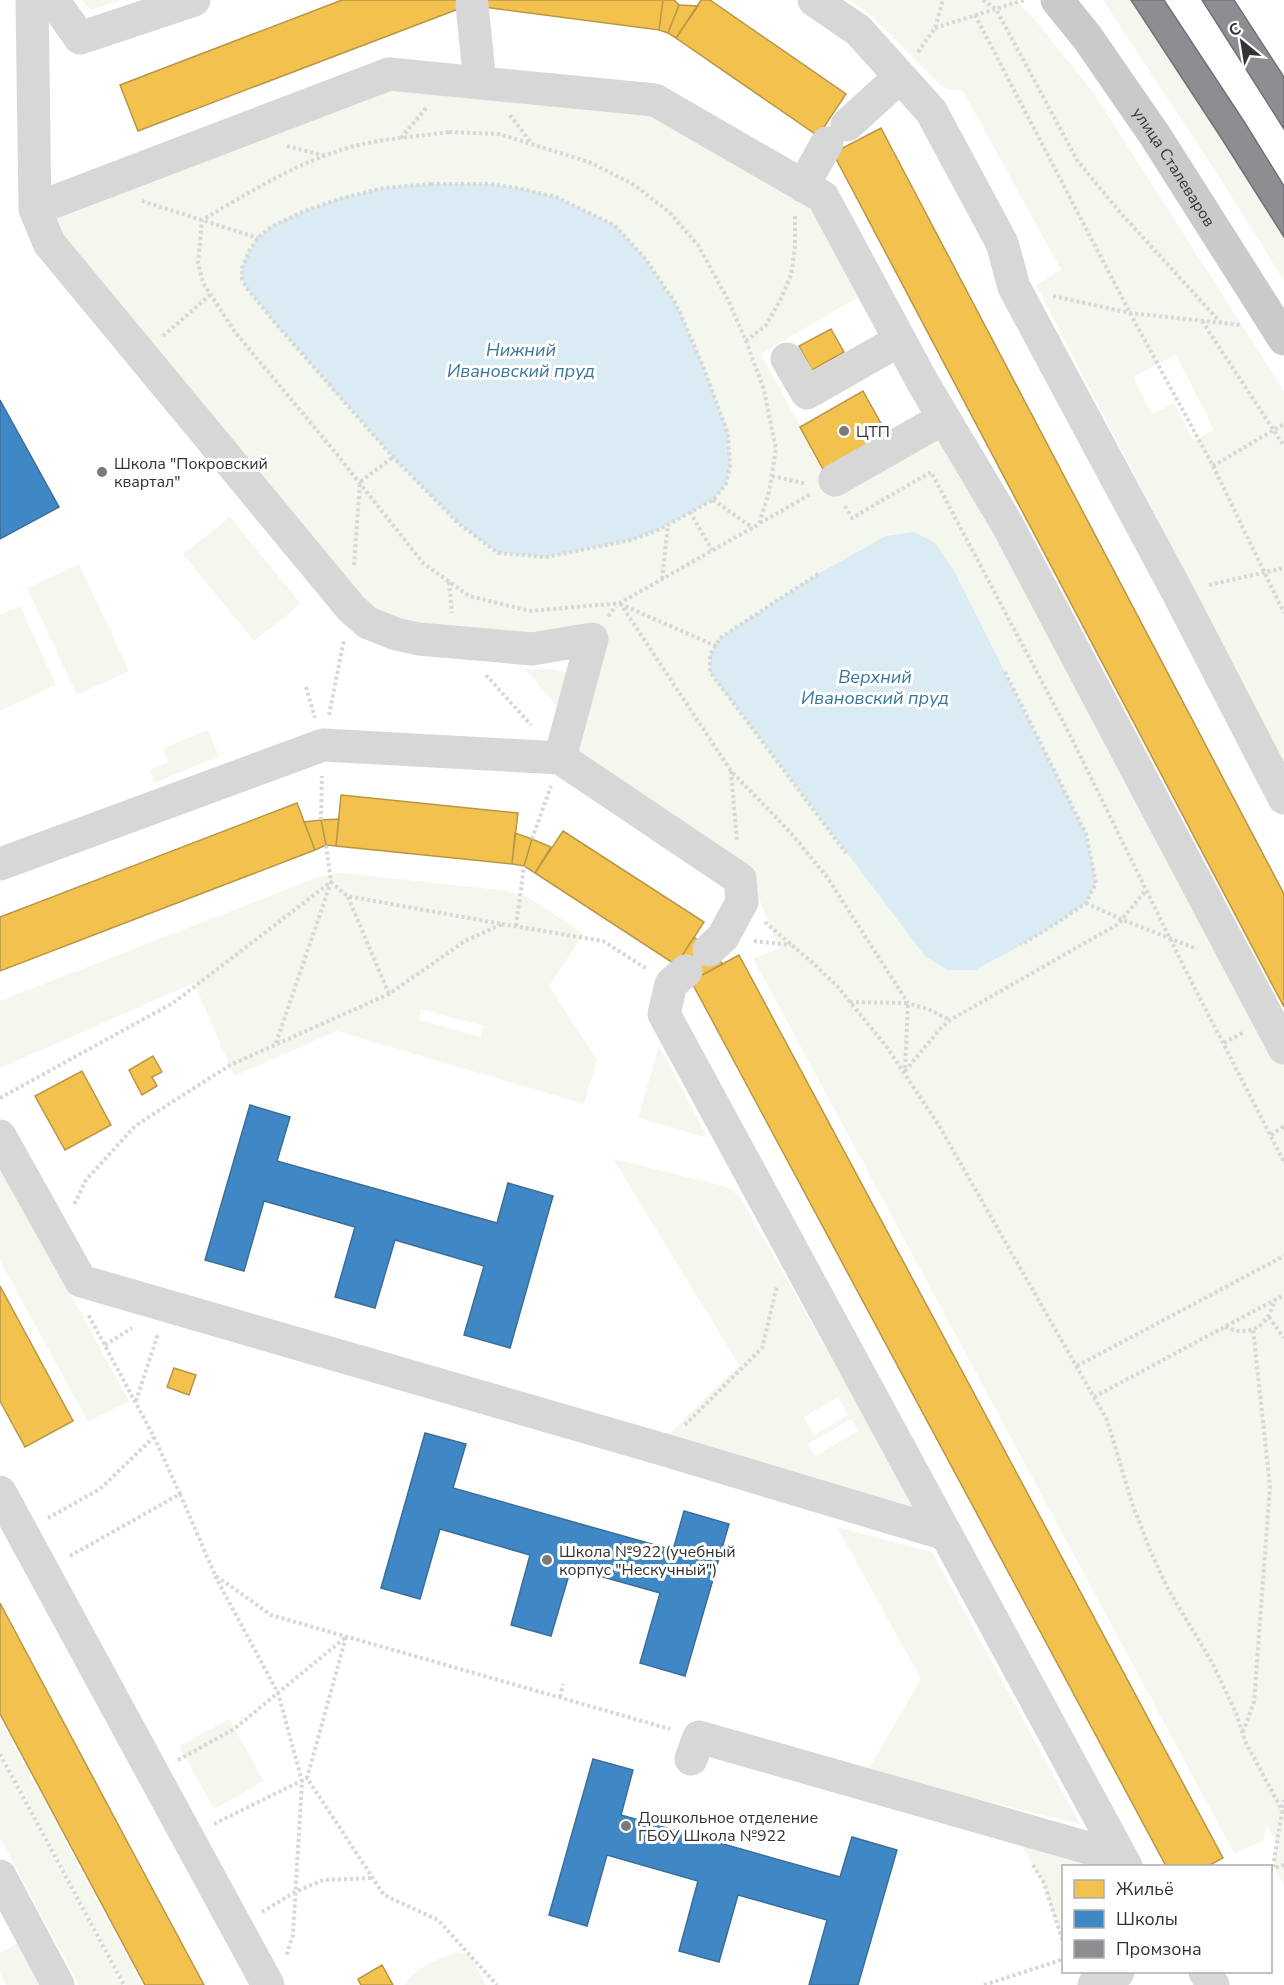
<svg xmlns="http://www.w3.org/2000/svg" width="1284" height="1985" font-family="'Nunito Sans',sans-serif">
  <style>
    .green { fill: #f3f7ee; fill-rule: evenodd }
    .water { fill: #dbebf4 }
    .homes { fill: #f2c14e; stroke: #b99646; stroke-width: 1.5 }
    .schools { fill: #3f88c5; stroke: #3b6e99; stroke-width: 1.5 }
    .industry { fill: #8d8d92; stroke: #727276; stroke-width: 1.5 }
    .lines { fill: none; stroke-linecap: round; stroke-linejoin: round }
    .path { stroke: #d7d7d7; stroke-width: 4; stroke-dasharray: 3 3; stroke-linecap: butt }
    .minor { stroke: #d7d7d7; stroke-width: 33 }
    .major { stroke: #cacaca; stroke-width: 33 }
    .poi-dot { fill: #7a7a7a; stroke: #fff; stroke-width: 2 }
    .labels { text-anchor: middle; stroke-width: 6; stroke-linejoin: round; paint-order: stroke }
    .street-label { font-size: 16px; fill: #333; stroke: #fff }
    .poi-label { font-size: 16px; fill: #333; stroke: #fff; text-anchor: start }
    .water-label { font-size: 18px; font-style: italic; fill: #38769d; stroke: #fff }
  </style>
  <rect width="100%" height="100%" fill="#fff"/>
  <path class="green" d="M 82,0 L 121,0 L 90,10 Z
    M 850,0 L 1014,0 L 1031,15 L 1093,92 L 1284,391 L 1284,763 L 1036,285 L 1061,270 L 963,91 L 943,88 L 872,16 ZM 1176,355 L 1214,430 L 1194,441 L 1174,403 L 1152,414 L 1133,377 Z
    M 1103,0 L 1131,0 L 1222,139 L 1284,237 L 1284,281 L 1218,175 Z
    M 391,81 L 658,111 L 808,199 L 860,296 L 761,354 L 832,485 L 938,426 L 1284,1054 L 1284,1885 L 1273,1867 L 1277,1843 L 1267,1825 L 1263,1841 L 1234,1853 L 753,958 L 779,949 L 748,871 L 573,754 L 598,630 L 537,641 L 371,616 L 41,210 Z
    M 230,517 L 301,604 L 254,641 L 183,554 Z
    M 79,564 L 129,671 L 77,695 L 27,588 Z
    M 20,606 L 56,685 L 0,711 L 0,615 Z
    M 525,669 L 553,669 L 565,672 L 572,682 L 562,712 Z
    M 208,730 L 219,756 L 155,783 L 150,770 L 168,762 L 163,748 Z
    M 342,873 L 509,891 L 531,899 L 584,934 L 549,986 L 597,1060 L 584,1104 L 337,1031 L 234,1076 L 194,983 L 0,1068 L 0,1001 L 321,876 ZM 421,1009 L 484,1026 L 481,1037 L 419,1020 Z
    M 659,1046 L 708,1138 L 638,1118 Z
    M 613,1159 L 728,1187 L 740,1197 L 921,1516 L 664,1439 L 739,1365 ZM 838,1397 L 848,1415 L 814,1435 L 804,1417 ZM 851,1419 L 858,1431 L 815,1456 L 808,1444 Z
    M 0,1165 L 129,1401 L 88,1422 L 0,1261 Z
    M 837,1527 L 932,1552 L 1080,1824 L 867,1772 L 921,1679 Z
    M 0,1719 L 142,1985 L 125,1985 L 0,1750 Z
    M 229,1719 L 264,1781 L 214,1809 L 179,1746 Z
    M 0,1757 L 122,1985 L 79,1985 L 0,1838 Z
    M 1010,1826 L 1121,1866 L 1064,1866 L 1063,1945 L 1044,1883 Z
    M 25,1939 L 49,1985 L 6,1985 L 0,1973 L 0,1953 Z
    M 458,1952 L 469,1954 L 486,1985 L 405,1985 C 413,1968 441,1957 458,1952 Z"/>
  <path class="water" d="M 431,184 L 491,184 L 522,189 L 556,197 L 614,225 L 644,257 L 676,304 L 703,366 L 728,434 L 730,466 L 726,484 L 713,500 L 658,530 L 631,540 L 546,557 L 498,553 L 458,523 L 393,457 L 276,324 L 246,287 L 242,279 L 242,268 L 249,251 L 258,238 L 271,227 L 302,212 L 339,199 L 383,188 Z
    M 914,532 L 935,543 L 953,569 L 1086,834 L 1096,883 L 1086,903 L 1063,919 L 1021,945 L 975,970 L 947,970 L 925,956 L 710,672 L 710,655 L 720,638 L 818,574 L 886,536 Z"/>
  <path class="homes" d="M 342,0 L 458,0 L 461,8 L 138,131 L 120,85 Z
    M 485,0 L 663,0 L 659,30 L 484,7 Z
    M 663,0 L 674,0 L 679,5 L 668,33 L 659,30 Z
    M 701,0 L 710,0 L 846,94 L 818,136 L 676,38 Z
    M 679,5 L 698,6 L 676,38 L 668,33 Z
    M 881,128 L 1284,894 L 1284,1007 L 833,153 Z
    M 831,329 L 844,352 L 812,370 L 799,346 Z
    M 863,391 L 888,436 L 824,471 L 800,427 Z
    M 341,795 L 518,813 L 512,864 L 336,846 Z
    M 297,803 L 315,850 L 0,971 L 0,917 Z
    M 339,819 L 336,846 L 326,845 L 321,820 Z
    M 321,820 L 326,845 L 315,850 L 304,822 Z
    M 563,831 L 704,922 L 676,965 L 535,873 Z
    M 515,833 L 532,839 L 524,866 L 512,864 Z
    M 532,839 L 551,847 L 535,873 L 524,866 Z
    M 694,937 L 709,950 L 686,971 L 676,965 Z
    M 709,950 L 723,964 L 691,981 L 686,971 Z
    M 739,955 L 1223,1858 L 1208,1866 L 1166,1866 L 691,981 Z
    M 153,1056 L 162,1072 L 152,1077 L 157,1086 L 142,1095 L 129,1070 Z
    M 82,1071 L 111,1125 L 65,1150 L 35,1096 Z
    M 0,1286 L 73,1421 L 25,1447 L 0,1401 Z
    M 174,1368 L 196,1375 L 189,1395 L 167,1387 Z
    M 0,1603 L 137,1860 L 204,1985 L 145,1985 L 0,1714 Z
    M 382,1965 L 393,1985 L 361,1985 L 358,1979 Z"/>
  <path class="schools" d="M 0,400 L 59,507 L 0,539 Z
    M 250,1105 L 290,1117 L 277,1161 L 497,1223 L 508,1183 L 553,1196 L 510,1348 L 464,1335 L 484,1266 L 395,1240 L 375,1308 L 335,1297 L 355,1227 L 264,1201 L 244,1271 L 205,1260 Z
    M 425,1433 L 466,1444 L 453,1488 L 673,1550 L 684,1511 L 729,1524 L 685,1676 L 640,1663 L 660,1593 L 571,1568 L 551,1636 L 511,1625 L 530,1555 L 440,1529 L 420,1599 L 381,1588 Z
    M 593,1759 L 633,1770 L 621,1815 L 840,1877 L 852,1837 L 897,1850 L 858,1985 L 809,1985 L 827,1920 L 738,1895 L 719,1962 L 679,1951 L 698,1881 L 607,1855 L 587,1926 L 549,1915 Z"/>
  <path class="industry" d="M 1131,0 L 1164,0 L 1245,123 L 1284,186 L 1284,237 L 1222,139 Z
    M 1202,0 L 1234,0 L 1280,71 L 1284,77 L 1284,129 Z"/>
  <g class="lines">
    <path class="path" d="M 983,0 L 996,9 L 1077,160 L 1118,210 L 1221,323
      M 975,15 L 1130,313 L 1213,466 L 1284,613
      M 935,28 L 1024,0
      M 918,52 L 935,28 L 943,0
      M 510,115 L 531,143
      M 449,132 L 499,134 L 589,162 L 633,184 L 669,212 L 698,245 L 728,300 L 746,341 L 764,390 L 776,449 L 769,492 L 759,524 L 620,603 L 530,611 L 469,596 L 423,563 L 335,452 L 235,332 L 203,283 L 198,263 L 202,220 C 252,191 305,157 363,144 C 391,138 421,136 449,132 Z
      M 401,138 L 427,107
      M 287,146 L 326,156
      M 431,184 L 491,184 L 522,189 L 556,197 L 614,225 L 644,257 L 676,304 L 703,366 L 728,434 L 730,466 L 726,484 L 713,500 L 658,530 L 631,540 L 546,557 L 498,553 L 458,523 L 393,457 L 276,324 L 246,287 L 242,279 L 242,268 L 249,251 L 258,238 L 271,227 L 302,212 L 339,199 L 383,188 Z
      M 142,201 L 258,238
      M 1053,296 L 1130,313 L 1241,325
      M 1202,321 L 1284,446
      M 163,336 L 210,295
      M 746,341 L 766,325 L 780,301 L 791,275 L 795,246 L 795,214
      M 1213,466 L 1284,424
      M 772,476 L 807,484
      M 713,500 L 753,528
      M 845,506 L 852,518 L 931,472 L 1069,733 L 1185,969 L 1284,1162
      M 690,512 L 712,550
      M 760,523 L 811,494
      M 354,565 L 360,482 L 393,457
      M 818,574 L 720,638 L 710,655 L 710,672 L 846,853
      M 662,579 L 668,525
      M 449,582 L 452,613
      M 1209,585 L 1284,568
      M 620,603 L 731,771 L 791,833 L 827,877 L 908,1003 L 930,1010 L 950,1020
      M 620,604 L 716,646
      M 608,616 L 616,606
      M 1005,672 L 1086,834 L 1096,883 L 1086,903 L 1063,919 L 1021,945
      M 486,675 L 531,725
      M 306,687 L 315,718
      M 329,715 L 344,640
      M 731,771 L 737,842
      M 321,820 L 322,776
      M 532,839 L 551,786
      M 348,897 L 389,994
      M 1086,903 L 1123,920 L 1197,949
      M 765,922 L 815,965 L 837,986 L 886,1046 L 938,1124 L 1107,1420 L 1132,1503 L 1150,1550 L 1168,1589 L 1213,1664 L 1236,1713 L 1245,1741 L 1284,1814
      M 502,924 L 603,941 L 647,969
      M 516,926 L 524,866
      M 754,941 L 791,945
      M 850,1002 L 908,1003 L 905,1070
      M 276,1043 L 331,882 L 326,845
      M 1224,1043 L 1244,1032
      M 905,1071 L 940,1029 L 950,1020 L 1118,924 L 1146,890
      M 0,1098 L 173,1003 L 331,882 L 347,896 L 502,924 L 465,941 L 389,994 L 230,1065 L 135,1126 L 86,1180 L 74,1205
      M 1271,1135 L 1284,1126
      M 1269,1317 L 1284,1338
      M 1225,1327 C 1249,1338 1269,1326 1274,1301
      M 105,1345 L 132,1328
      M 1077,1366 L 1284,1256
      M 1094,1397 L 1284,1295
      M 136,1401 L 158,1334
      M 685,1425 L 762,1348 L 777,1286
      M 180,1494 L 215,1575 L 271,1615 L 670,1729
      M 48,1518 L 100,1489 L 154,1437
      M 70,1556 L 180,1494 L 154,1437 L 88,1314
      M 215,1576 L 278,1693 L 302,1781 L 293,1935 L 286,1956
      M 346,1637 L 307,1778 L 384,1895 L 438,1920 L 497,1985
      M 560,1697 L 563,1684
      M 1243,1732 L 1254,1702 L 1270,1487 L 1253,1329
      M 0,1754 L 124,1985
      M 178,1760 L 234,1729 L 346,1637
      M 214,1824 L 307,1778
      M 1033,1865 L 1044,1883 L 1064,1945
      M 1273,1867 L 1284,1800
      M 1270,1869 L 1284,1865
      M 262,1912 L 295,1892 L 323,1880 L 372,1878
      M 984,1985 L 1064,1959"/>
    <path class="minor" d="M 32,0 L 35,209 L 49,243 L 351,608 L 368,623 L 396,634 L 419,639 L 532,649 L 592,639 L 560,758
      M 53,0 L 80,38 L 194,0
      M 814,0 L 858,30 L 931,111 L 1002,243 L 1014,287 L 1178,593 L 1284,798
      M 472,5 L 480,83
      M 847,125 L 900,77
      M 803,186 L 827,143
      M 35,209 L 389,74 L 655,100 L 823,197 L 923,383 L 1007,524 L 1284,1048
      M 787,359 L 807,393 L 900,340
      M 835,480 L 944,418
      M 0,864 L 323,745 L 560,758 L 740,879 L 742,902 L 723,937 L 709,950
      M 686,971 L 671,984 L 664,1014 L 1126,1866
      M 0,1136 L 81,1281 L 658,1448 L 945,1534
      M 0,1492 L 268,1985
      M 691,1759 L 699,1737 L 1120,1857
      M 0,1876 L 58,1985
      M 1205,1972 L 1213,1985
      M 1094,1985 L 1118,1972"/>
    <path class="major" id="s1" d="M 1057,0 L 1087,37 L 1156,137 L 1284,339"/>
  </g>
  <g class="poi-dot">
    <circle cx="844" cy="431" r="6"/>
    <circle cx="102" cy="472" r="6"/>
    <circle cx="547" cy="1560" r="6"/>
    <circle cx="626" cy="1826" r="6"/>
  </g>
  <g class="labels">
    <g class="street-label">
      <text dy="6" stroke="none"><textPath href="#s1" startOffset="204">улица Сталеваров</textPath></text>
    </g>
    <g class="poi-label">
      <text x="856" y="437">ЦТП</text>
      <text x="114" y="469">Школа "Покровский<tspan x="114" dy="18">квартал"</tspan></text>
      <text x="559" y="1557">Школа №922 (учебный<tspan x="559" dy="18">корпус "Нескучный")</tspan></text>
      <text x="638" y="1823">Дошкольное отделение<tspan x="638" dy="18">ГБОУ Школа №922</tspan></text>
    </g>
    <g class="water-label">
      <text x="521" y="356">Нижний<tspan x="521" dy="21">Ивановский пруд</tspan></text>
      <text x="875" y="683">Верхний<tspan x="875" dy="21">Ивановский пруд</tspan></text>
    </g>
  </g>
  <rect x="1062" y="1865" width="210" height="108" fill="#ffffff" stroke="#adadad" stroke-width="1.5"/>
  <rect x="1074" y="1880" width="30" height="18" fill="#f2c14e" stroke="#adadad" stroke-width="1.5"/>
  <text x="1116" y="1895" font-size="18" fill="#333333">Жильё</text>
  <rect x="1074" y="1910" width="30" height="18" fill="#3f88c5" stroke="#adadad" stroke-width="1.5"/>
  <text x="1116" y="1925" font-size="18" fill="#333333">Школы</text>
  <rect x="1074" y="1940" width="30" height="18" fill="#8d8d92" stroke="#adadad" stroke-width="1.5"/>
  <text x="1116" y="1955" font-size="18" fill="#333333">Промзона</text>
  <g transform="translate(1242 42) rotate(330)" stroke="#ffffff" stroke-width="4.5" paint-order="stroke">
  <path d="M0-4.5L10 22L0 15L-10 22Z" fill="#333333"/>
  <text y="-9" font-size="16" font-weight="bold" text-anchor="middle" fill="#333333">С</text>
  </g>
</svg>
